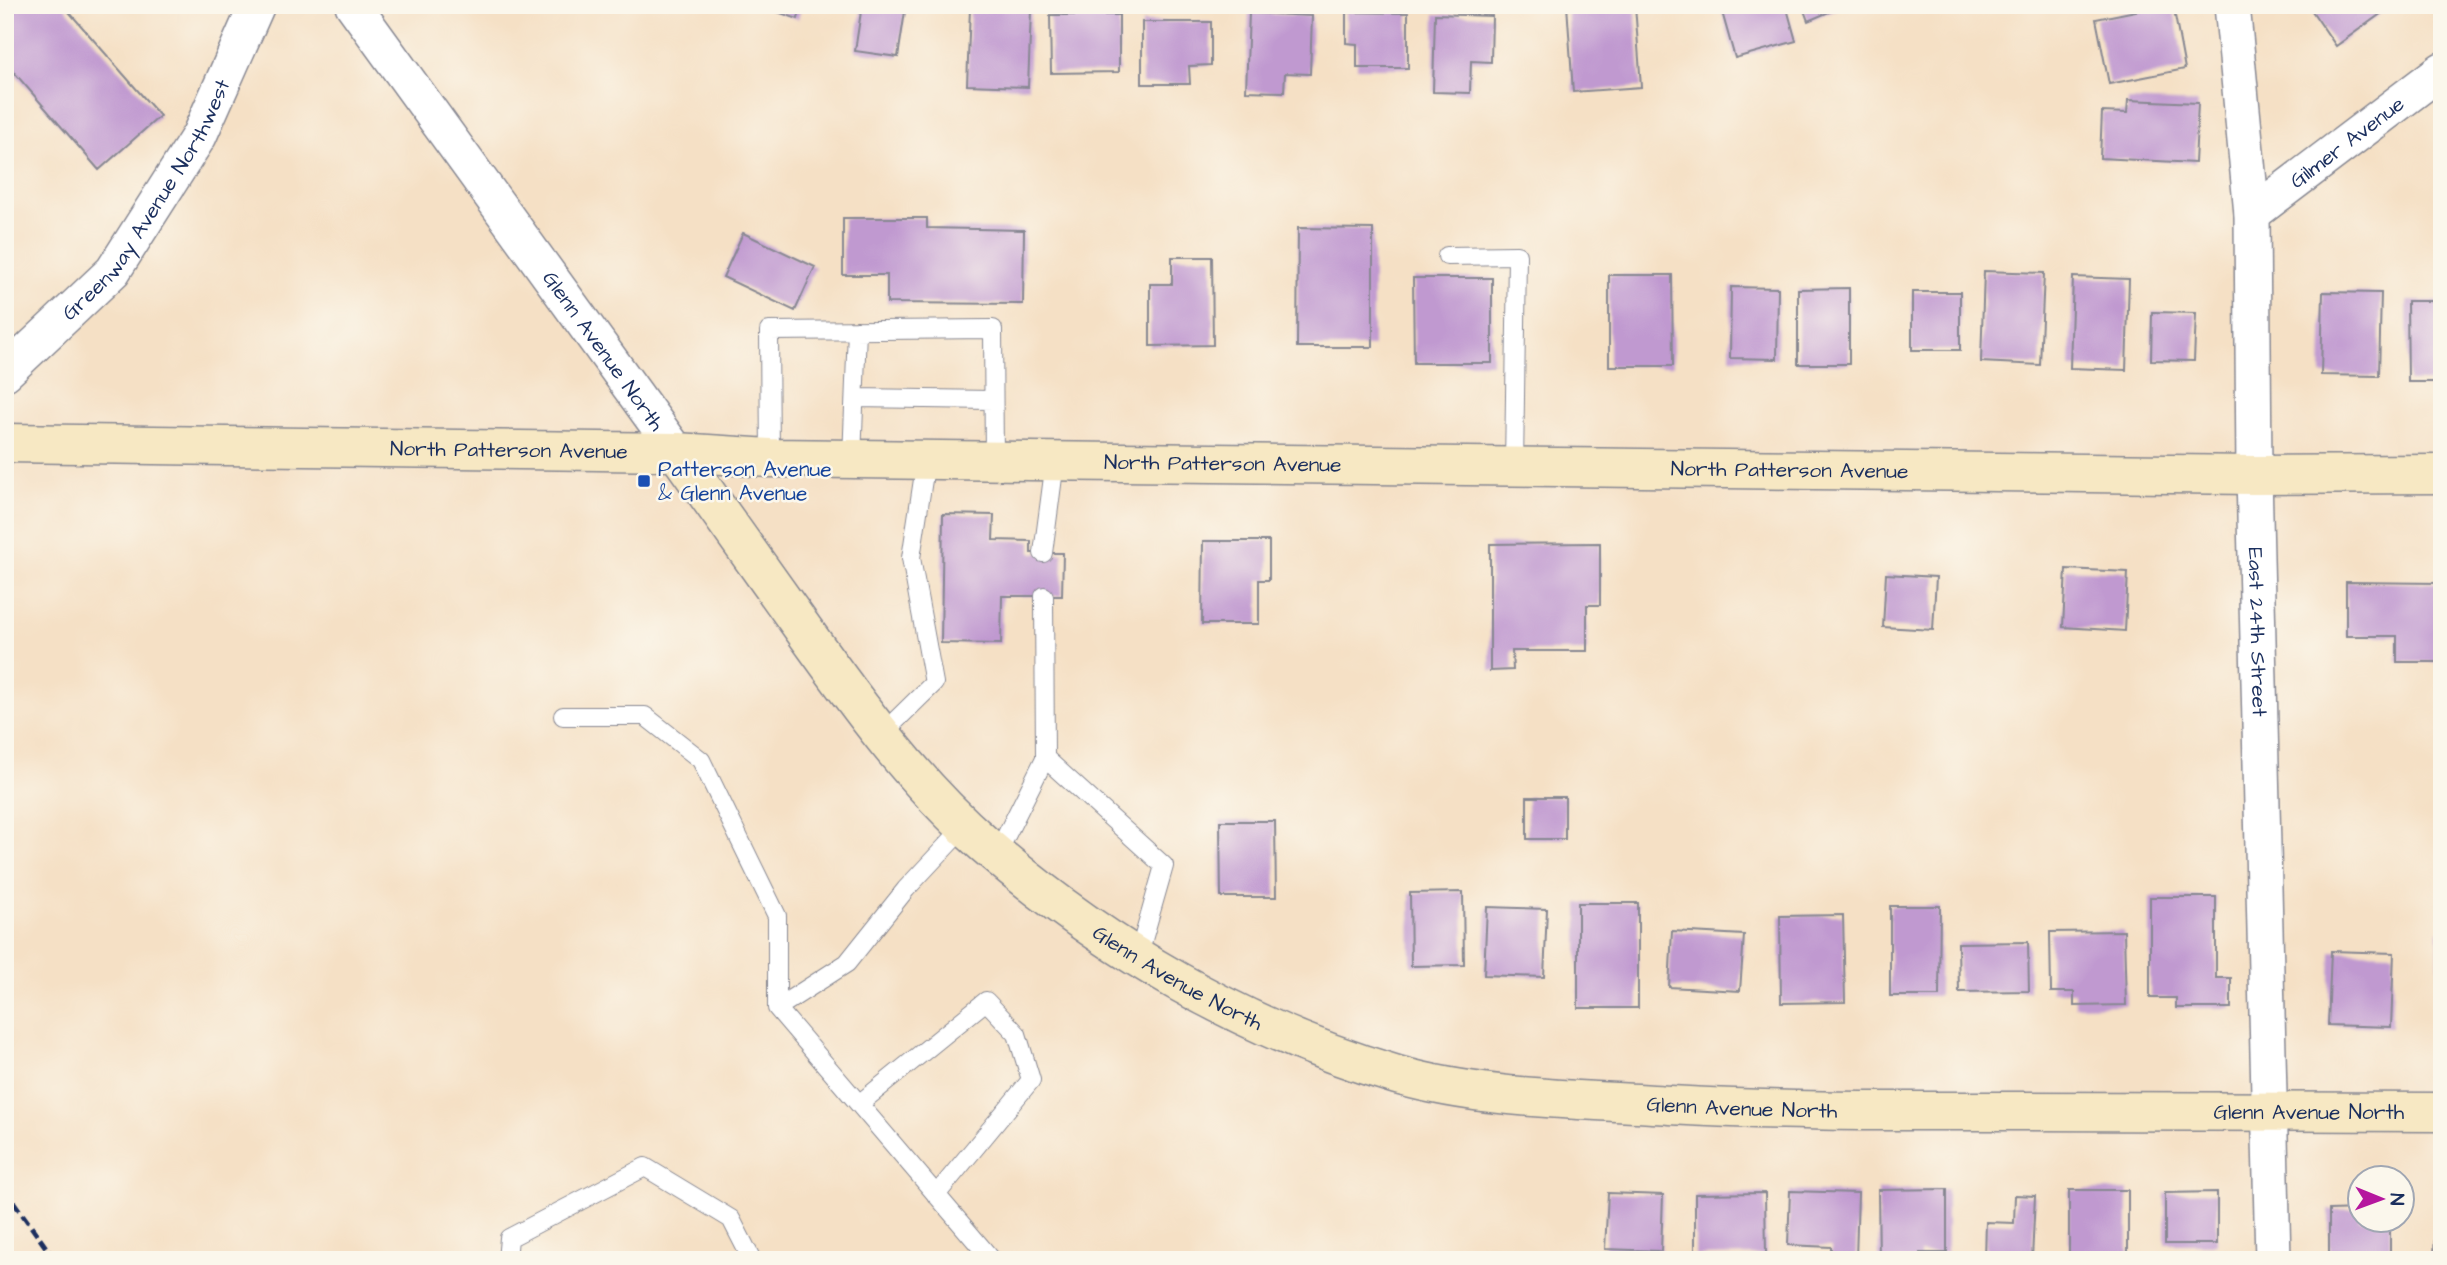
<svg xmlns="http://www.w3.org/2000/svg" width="2447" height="1265" font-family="'Architects Daughter',sans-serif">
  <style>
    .building { fill: #c099d0 }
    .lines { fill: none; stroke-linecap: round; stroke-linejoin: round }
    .lane-casing { stroke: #888892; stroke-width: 20 }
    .street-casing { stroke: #888892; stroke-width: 38 }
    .secondary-casing { stroke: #888892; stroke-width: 41 }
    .lane { stroke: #fff; stroke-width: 18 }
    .street { stroke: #fff; stroke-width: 35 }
    .secondary { stroke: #f7e8c3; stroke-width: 38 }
    .rail { stroke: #1b2f5e; stroke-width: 5; stroke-dasharray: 10 5; stroke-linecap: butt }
    .transit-dot { fill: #1a4fb4; stroke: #fbf7ec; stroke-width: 2.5 }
    .labels { text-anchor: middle; stroke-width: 5; stroke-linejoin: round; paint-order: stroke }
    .street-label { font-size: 21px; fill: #1b2f5e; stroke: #fbf7ec }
    .transit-label { font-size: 21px; fill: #164399; stroke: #fbf7ec; text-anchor: start }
  </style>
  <rect width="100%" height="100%" fill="#fbf7ec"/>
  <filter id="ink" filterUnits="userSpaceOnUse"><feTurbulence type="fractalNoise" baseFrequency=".0143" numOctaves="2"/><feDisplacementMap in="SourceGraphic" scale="14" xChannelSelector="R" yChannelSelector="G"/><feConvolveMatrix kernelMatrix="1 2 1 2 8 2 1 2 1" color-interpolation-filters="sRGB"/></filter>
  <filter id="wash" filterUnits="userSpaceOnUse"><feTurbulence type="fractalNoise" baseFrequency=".00686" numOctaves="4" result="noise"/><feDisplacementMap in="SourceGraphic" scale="28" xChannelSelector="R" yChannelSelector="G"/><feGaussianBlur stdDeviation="1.57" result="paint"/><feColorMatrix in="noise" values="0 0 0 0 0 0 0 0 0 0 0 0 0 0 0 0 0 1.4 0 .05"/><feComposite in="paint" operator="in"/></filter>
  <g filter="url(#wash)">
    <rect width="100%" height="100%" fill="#f5e0c5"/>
    <g id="blocks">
      <path class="building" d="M 5,5 L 63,5 L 160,116 L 99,170 L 5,62 Z
        M 757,5 L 802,5 L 798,19 Z
        M 862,5 L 906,5 L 898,57 L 855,51 Z
        M 1567,5 L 1635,5 L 1641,87 L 1573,92 Z
        M 1720,5 L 1786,5 L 1796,41 L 1735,58 Z
        M 1802,5 L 1843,5 L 1843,6 L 1808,21 Z
        M 2165,5 L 2173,5 L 2185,69 L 2109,84 L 2096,19 Z
        M 2308,5 L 2393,5 L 2336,46 Z
        M 970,8 L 1031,10 L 1028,87 L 967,85 Z
        M 1346,12 L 1408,13 L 1408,68 L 1357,68 L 1357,44 L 1346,43 Z
        M 1249,13 L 1312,16 L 1310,74 L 1285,73 L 1284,92 L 1246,91 Z
        M 1435,14 L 1492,16 L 1491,62 L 1471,61 L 1470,93 L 1433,92 Z
        M 1050,15 L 1119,15 L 1119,72 L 1051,73 Z
        M 1142,22 L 1211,22 L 1211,65 L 1189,66 L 1190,84 L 1142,84 Z
        M 2128,100 L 2198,103 L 2195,163 L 2100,158 L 2102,112 L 2127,113 Z
        M 843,218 L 927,218 L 927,228 L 1024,230 L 1023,304 L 887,303 L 887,275 L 843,275 Z
        M 1298,228 L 1373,229 L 1373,347 L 1297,347 Z
        M 743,233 L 815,267 L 795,311 L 723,277 Z
        M 1172,257 L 1212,257 L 1213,345 L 1150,346 L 1150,284 L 1172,284 Z
        M 1984,271 L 2044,273 L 2040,365 L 1981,362 Z
        M 1609,275 L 1672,275 L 1673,366 L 1609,366 Z
        M 2073,277 L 2129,279 L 2126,370 L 2070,368 Z
        M 1413,278 L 1492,278 L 1492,363 L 1414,363 Z
        M 1731,287 L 1778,288 L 1777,359 L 1730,358 Z
        M 1849,288 L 1849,364 L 1798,364 L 1798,289 Z
        M 1912,292 L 1960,292 L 1960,350 L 1912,350 Z
        M 2323,292 L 2381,293 L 2379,376 L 2321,375 Z
        M 2407,301 L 2438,301 L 2438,315 L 2442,315 L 2442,382 L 2408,382 Z
        M 2152,312 L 2196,313 L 2194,361 L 2151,360 Z
        M 943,514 L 994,515 L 993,540 L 1031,541 L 1031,553 L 1063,553 L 1062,596 L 1002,596 L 1001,644 L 941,643 Z
        M 1203,541 L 1269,541 L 1269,580 L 1259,580 L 1259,624 L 1202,624 Z
        M 1600,543 L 1600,605 L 1587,605 L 1587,651 L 1512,651 L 1513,670 L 1490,671 L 1490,544 Z
        M 2066,569 L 2128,572 L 2125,631 L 2063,627 Z
        M 1886,574 L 1936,577 L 1933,630 L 1883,627 Z
        M 2346,582 L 2442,583 L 2442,662 L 2397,662 L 2397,636 L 2346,636 Z
        M 1527,797 L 1565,797 L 1565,839 L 1527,839 Z
        M 1220,821 L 1275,821 L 1276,897 L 1221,897 Z
        M 1463,892 L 1464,965 L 1411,966 L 1410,893 Z
        M 2150,897 L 2216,897 L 2216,978 L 2231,978 L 2231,1008 L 2176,1008 L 2176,998 L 2150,998 Z
        M 1578,903 L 1638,903 L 1638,1008 L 1578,1008 Z
        M 1890,906 L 1940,906 L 1939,996 L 1890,996 Z
        M 1487,907 L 1547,909 L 1544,977 L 1484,975 Z
        M 1843,915 L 1845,1002 L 1781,1003 L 1780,916 Z
        M 1672,931 L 1744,935 L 1740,991 L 1669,987 Z
        M 2124,931 L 2126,1005 L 2074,1006 L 2074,992 L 2051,992 L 2050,932 Z
        M 2438,931 L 2442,931 L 2442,1018 L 2439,1018 Z
        M 2028,942 L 2029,991 L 1959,992 L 1958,943 Z
        M 2331,951 L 2394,953 L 2391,1027 L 2328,1025 Z
        M 1947,1189 L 1947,1253 L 1920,1253 L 1920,1260 L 1879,1260 L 1878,1190 Z
        M 2069,1190 L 2128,1190 L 2128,1260 L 2069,1260 Z
        M 1790,1191 L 1858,1193 L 1856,1259 L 1831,1258 L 1831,1247 L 1788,1245 Z
        M 2217,1192 L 2217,1244 L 2165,1244 L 2165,1193 Z
        M 1608,1193 L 1663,1195 L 1661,1251 L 1605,1249 Z
        M 1765,1193 L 1766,1255 L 1695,1256 L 1695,1194 Z
        M 2015,1195 L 2035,1196 L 2032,1259 L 1985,1260 L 1986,1222 L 2014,1223 Z
        M 2436,1204 L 2442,1205 L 2442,1256 L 2434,1256 Z
        M 2360,1209 L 2360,1220 L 2390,1220 L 2390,1260 L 2329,1260 L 2329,1210 Z"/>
    </g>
  </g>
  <g filter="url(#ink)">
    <use href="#blocks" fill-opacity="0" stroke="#888892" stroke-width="2"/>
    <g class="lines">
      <defs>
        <path id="lane" d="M 1447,256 L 1517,255 L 1514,467
          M 855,398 L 993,400
          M 770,458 L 769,331 L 993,329 L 994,460
          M 852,459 L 857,330
          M 1043,553 L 1055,462
          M 1044,596 L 1045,758
          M 563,716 L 645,716 L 701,760 L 777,916 L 777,1008 L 992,1260
          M 882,734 L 934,683 L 911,558 L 926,460
          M 997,854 L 1045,758 L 1164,866 L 1138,957
          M 777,1008 L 847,963 L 906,889 L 965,826
          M 859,1104 L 986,1001 L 1017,1034 L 1031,1080 L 936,1195
          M 507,1260 L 509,1238 L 645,1167 L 731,1219 L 752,1260"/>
        <g id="street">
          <path id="s1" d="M 353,5 L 677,452"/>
          <path id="s2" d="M 2232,5 L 2252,214 L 2254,475 L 2273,1260"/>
          <path id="s3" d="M 2252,214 L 2442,70"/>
          <path id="s4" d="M 5,373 L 113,271 L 199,136 L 257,5"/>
        </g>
        <g id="secondary">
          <path id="s5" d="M 5,443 L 677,452 L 770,458 L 2254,475 L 2442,474"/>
          <path id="s6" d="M 677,452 C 719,510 760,568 801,626 C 856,703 912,781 984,844 C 1104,948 1244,1030 1397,1075 C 1485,1100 1579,1099 1670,1105 C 1785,1112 1900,1111 2015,1111 C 2157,1112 2299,1112 2442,1112"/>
        </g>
      </defs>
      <use href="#lane" class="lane-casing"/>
      <use href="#street" class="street-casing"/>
      <use href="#secondary" class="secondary-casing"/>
      <use href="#lane" class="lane"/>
      <use href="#street" class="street"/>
      <use href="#secondary" class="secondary"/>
      <path class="rail" d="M 5,1190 L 55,1260"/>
    </g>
  </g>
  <rect class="transit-dot" x="637" y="474" width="14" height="14" rx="3.5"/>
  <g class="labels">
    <g class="street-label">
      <text dy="7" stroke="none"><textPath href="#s3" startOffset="119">Gilmer Avenue</textPath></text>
      <text dy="7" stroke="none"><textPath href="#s4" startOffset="226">Greenway Avenue Northwest</textPath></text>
      <text dy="7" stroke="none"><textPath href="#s1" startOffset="427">Glenn Avenue North</textPath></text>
      <text dy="7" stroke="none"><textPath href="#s5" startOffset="504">North Patterson Avenue</textPath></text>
      <text dy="7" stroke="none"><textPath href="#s5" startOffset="1218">North Patterson Avenue</textPath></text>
      <text dy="7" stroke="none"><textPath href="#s5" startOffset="1785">North Patterson Avenue</textPath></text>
      <text dy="7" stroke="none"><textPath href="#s2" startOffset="628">East 24th Street</textPath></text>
      <text dy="7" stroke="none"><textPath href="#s6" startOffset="735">Glenn Avenue North</textPath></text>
      <text dy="7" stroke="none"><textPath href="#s6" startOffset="1323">Glenn Avenue North</textPath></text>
      <text dy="7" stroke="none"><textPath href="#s6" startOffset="1890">Glenn Avenue North</textPath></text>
    </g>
    <g class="transit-label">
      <text x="658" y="476">Patterson Avenue<tspan x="658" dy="24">&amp; Glenn Avenue</tspan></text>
    </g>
  </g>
  <rect width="2447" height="1265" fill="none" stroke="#fbf7ec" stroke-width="28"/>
  <g transform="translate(2381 1199) rotate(91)"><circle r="33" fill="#fbf7ec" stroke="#a1a7b3" stroke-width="2"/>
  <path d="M0-5L12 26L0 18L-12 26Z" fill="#b5179e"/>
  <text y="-10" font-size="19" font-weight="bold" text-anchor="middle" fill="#1b2f5e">N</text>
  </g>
</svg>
